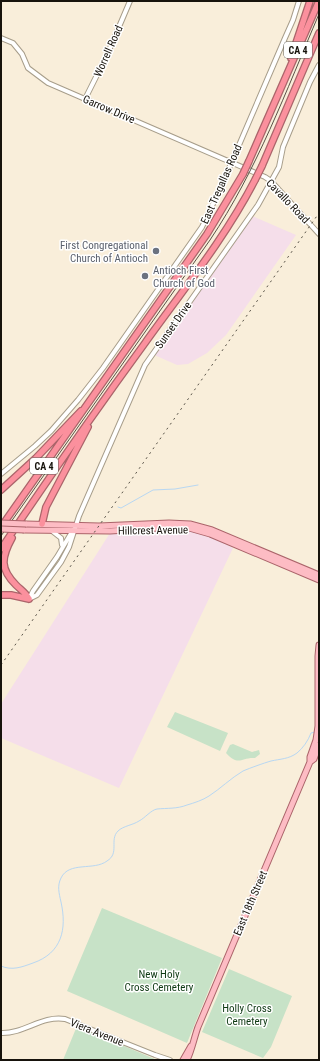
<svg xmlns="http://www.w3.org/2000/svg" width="320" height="1061" font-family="'Roboto Condensed',sans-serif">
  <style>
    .industrial { fill: #f5deea }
    .green { fill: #c7e2c7 }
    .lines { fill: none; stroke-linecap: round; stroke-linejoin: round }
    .stream { stroke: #b8d7f2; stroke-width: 1 }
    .minor-casing { stroke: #a79d8a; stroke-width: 6 }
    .major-casing { stroke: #ab646a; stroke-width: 7 }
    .highway-casing { stroke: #ab646a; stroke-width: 8 }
    .minor { stroke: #fff; stroke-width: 4 }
    .major { stroke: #fdbcc4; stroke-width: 5 }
    .highway { stroke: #fb909d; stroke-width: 5.5 }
    .tram { stroke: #585247; stroke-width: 1 }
    .rail { stroke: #585247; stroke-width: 1; stroke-dasharray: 2 4; stroke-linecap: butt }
    .major-bridge-casing { stroke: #ab646a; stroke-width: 7; stroke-linecap: butt }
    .highway-bridge-casing { stroke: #ab646a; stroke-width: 8; stroke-linecap: butt }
    .major-bridge { stroke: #fdbcc4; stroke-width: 5 }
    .highway-bridge { stroke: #fb909d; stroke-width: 5.5 }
    .worship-dot { fill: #6b7280; stroke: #fff; stroke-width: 1.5 }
    .labels { text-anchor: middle; stroke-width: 3; stroke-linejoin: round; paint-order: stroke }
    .shield { fill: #fff; stroke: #5d5a55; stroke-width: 1 }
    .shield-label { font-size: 10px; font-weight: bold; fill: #17130c }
    .street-label { font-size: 11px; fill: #17130c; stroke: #fff }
    .worship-label { font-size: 11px; fill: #5b616d; stroke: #fff; text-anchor: end }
    .park-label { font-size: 11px; fill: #0e3913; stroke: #fff }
  </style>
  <rect width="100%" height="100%" fill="#f9eeda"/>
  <path class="industrial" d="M 250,215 L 296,235 L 226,335 L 207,353 L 188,364 L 177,365 L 152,354 Z
    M 166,530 L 195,532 L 220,541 L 233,548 L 119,788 L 1,738 L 1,704 L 110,533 Z"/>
  <path class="green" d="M 175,712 L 228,733 L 220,751 L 167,727 Z
    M 233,744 L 252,752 L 259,750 L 260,754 L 255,758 C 241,757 239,767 226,753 L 230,745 Z
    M 102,908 L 222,958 L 187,1043 L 67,991 Z
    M 229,969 L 292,996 L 271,1047 L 263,1058 L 202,1032 Z
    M 77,1026 L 157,1060 L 63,1060 Z"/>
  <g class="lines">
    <path class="stream" d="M 118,507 L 121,508 L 153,490 L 175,489 L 198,485
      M 1,966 C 12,971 22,967 33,963 C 62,953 67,929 61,902 C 59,893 57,886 61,878 C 69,861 94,871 107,861 C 120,853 109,840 118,831 C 123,826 133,825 139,821 C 145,818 151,810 157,809 C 167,808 177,809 187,805 C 194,803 203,800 209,796 C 220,789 231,778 243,771 C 250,768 264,763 271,761 C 280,759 289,759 297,753 C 303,748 308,741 311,733 L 315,732"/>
    <defs>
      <path id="minor" d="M 1,38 L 13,43 L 22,54 L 28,68 L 48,83 L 265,177 L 271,181 L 319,234
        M 85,99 L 107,55 L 130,1
        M 1,474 L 35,446 L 51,431 L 78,400 L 103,368 L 202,227 L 221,187 L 285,38 L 293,20 L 299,1
        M 52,531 L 61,538 L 62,545
        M 29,599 L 37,595 L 61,562 L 69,547 L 79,516 L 145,365 L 258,205 L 279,167 L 283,147 L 310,82 L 319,65
        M 29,599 L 33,591 L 57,557 L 73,530
        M 1,1033 C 24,1034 42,1015 65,1019 L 155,1055 L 170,1060"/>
      <path id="major" d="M 26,524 L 99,526 L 169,523 L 190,524 L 212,530 L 319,575
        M 24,530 L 110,531 L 176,527 L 189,528 L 210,534 L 319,580
        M 310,762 L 314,759 L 319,745
        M 183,1060 L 191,1046
        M 187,1060 C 192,1050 194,1038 198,1027 L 310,762 L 310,757 L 316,740 L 318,726 L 318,656 L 319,645"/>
      <path id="highway" d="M 291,58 L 310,1
        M 249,161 L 319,1
        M 262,166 L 319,33
        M 1,490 L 36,458 L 81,411
        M 42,524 L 46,507 L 88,427
        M 1,527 L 207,234 L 243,174
        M 12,538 C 1,558 0,569 16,585 C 21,590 26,593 29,599
        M 1,549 C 48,479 96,410 145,343 C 183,290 225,238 255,180
        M 1,595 L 11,595 L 29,599"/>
    </defs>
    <use href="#minor" class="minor-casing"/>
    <use href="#major" class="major-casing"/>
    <use href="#highway" class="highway-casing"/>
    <use href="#minor" class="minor"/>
    <use href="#major" class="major"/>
    <use href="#highway" class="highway"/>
    <path class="tram" d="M 1,536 L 210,240 C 257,170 286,91 319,14"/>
    <path class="rail" d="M 1,665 L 319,213"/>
    <defs>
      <path id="major-bridge" d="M 1,523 L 26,524
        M 1,529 L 24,530"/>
      <path id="highway-bridge" d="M 243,174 L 249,161
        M 255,180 L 262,166"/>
    </defs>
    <use href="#major-bridge" class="major-bridge-casing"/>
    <use href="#highway-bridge" class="highway-bridge-casing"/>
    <use href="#major-bridge" class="major-bridge"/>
    <use href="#highway-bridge" class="highway-bridge"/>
  </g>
  <g class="worship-dot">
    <circle cx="156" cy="251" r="4"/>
    <circle cx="145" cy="276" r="4"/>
  </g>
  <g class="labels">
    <g class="shield">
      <rect x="284" y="42" width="28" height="16" rx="3"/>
      <rect x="30" y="458" width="28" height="16" rx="3"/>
    </g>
    <g class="shield-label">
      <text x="298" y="54">CA 4</text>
      <text x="44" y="470">CA 4</text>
    </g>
    <g class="street-label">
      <text transform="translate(108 51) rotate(-66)" y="4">Worrell Road</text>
      <text transform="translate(109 109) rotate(23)" y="4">Garrow Drive</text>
      <text transform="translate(221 184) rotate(-66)" y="4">East Tregallas Road</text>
      <text transform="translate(288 201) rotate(46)" y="4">Cavallo Road</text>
      <text transform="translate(173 325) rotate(-55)" y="4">Sunset Drive</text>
      <text transform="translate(153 530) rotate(-1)" y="4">Hillcrest Avenue</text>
      <text transform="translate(250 903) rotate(-67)" y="4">East 18th Street</text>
      <text transform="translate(97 1032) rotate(22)" y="4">Viera Avenue</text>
    </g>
    <g class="worship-label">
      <text x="148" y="249">First Congregational<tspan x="148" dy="13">Church of Antioch</tspan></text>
      <text x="153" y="274" text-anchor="start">Antioch First<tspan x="153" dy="13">Church of God</tspan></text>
    </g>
    <g class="park-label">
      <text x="159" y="978">New Holy<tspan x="159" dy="13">Cross Cemetery</tspan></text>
      <text x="247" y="1012">Holly Cross<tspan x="247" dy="13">Cemetery</tspan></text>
    </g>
  </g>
  <rect width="320" height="1061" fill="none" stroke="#17130c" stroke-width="4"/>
</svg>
